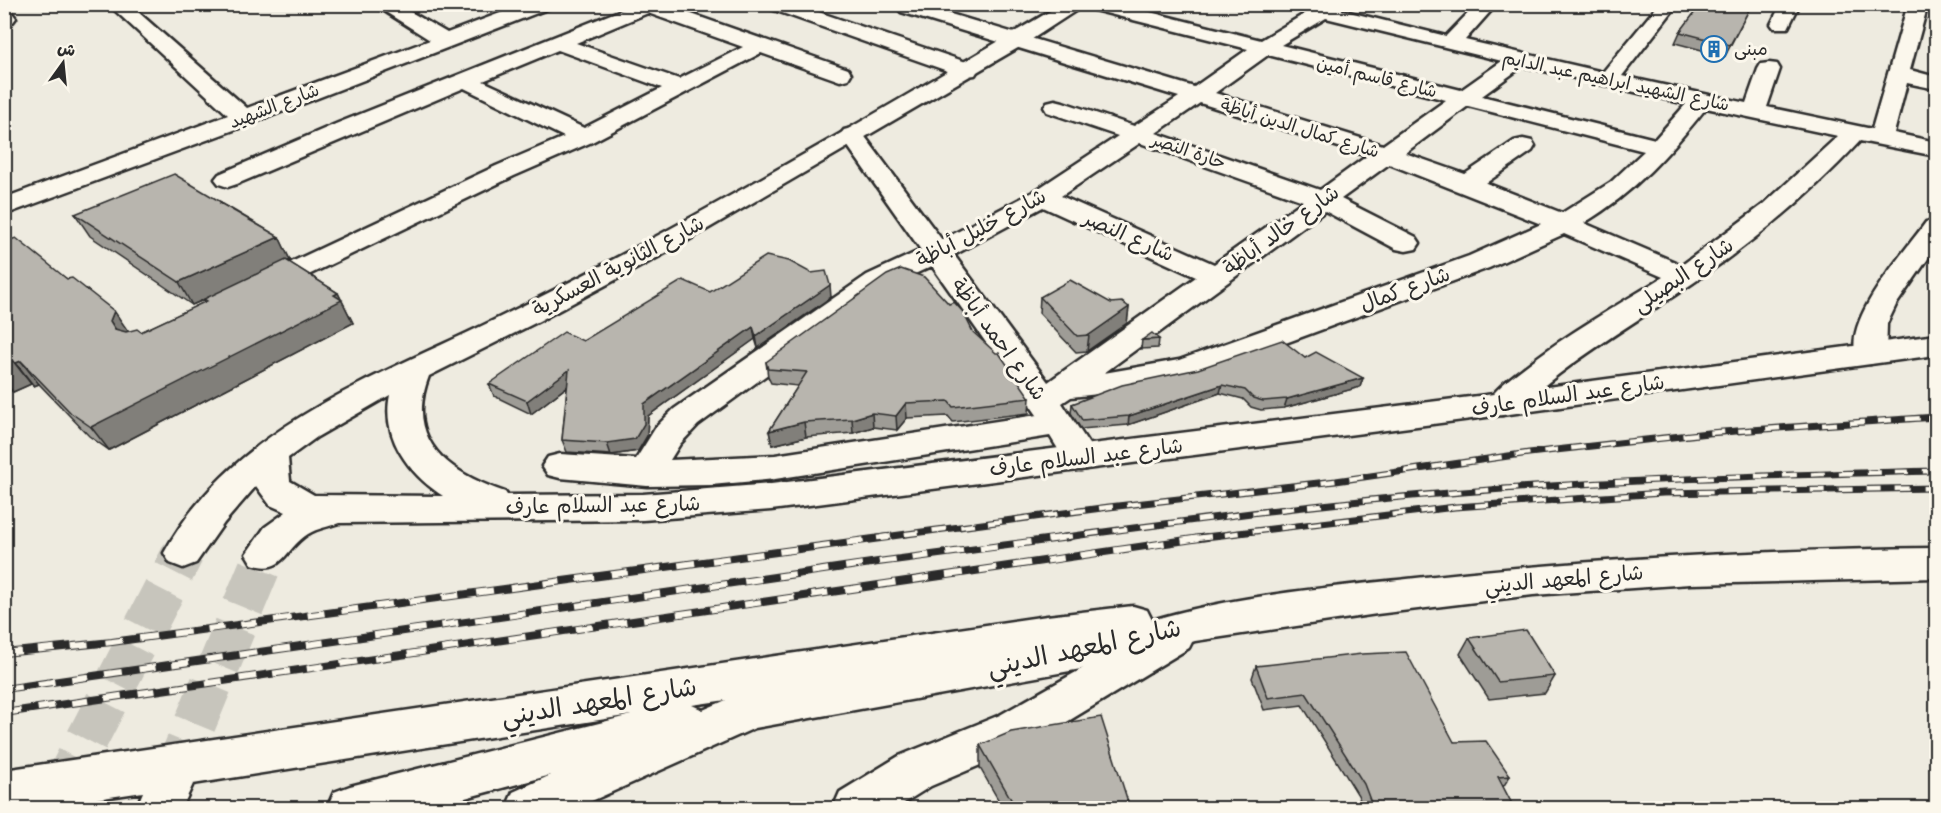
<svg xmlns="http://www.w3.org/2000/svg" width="1941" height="813" font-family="'Comic Neue','Playpen Sans Arabic',sans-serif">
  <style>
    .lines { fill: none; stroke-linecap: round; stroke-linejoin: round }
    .primary-tunnel { stroke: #c7c5bc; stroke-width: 42; stroke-dasharray: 42 21; stroke-linecap: butt }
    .minor-casing { stroke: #2b2b2b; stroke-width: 5 }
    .primary-casing { stroke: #2b2b2b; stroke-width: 5 }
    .minor { fill: #fbf7ec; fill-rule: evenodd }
    .primary { fill: #fbf7ec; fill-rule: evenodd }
    .rail-far1-casing { stroke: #2b2b2b; stroke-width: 7 }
    .rail-casing { stroke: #2b2b2b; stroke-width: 8 }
    .rail-far1 { stroke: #fbf7ec; stroke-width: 4.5; stroke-dasharray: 14; stroke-linecap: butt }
    .rail { stroke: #fbf7ec; stroke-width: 6; stroke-dasharray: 17; stroke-linecap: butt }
    .wall { fill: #9e9c96; stroke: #2b2b2b; stroke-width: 1.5 }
    .shaded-wall { fill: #817f7a; stroke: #2b2b2b; stroke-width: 1.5 }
    .building { fill: #b8b5ae; stroke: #2b2b2b; stroke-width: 1.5 }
    .labels { text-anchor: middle; stroke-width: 6; stroke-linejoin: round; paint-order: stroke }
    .far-poi-label { font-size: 18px; fill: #2b2b2b; stroke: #fbf7ec; text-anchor: start }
    .far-street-label { font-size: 18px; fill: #2b2b2b; stroke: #fbf7ec }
    .street-label { font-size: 21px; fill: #2b2b2b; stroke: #fbf7ec }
    .near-street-label { font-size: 26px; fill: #2b2b2b; stroke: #fbf7ec }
  </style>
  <rect width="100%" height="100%" fill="#eeebe0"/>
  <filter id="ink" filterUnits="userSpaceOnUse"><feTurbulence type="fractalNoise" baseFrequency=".0167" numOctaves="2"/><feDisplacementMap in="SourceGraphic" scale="12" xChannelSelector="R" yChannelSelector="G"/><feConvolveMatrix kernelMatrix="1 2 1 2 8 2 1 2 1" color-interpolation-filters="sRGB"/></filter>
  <g filter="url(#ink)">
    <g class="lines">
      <path class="primary-tunnel" d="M 171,782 L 265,554
        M 58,796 L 183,553"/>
      <defs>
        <path id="minor" d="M 108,4 L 129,4 L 247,108 L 430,40 L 373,4 L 397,4 L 447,33 L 524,4 L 552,4 L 550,8 L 253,123 L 4,215 L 4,198 L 228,115 Z
          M 636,4 L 663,4 L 848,69 L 851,74 L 848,79 L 840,81 L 761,53 L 592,142 L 514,176 L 269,294 L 259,297 L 249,294 L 245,288 L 249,282 L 496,166 L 564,137 L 464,88 L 237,184 L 228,187 L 219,184 L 215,179 L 219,174 L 338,123 ZM 648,13 L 743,47 L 679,79 L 576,43 ZM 558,50 L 662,88 L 584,128 L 483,81 Z
          M 766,4 L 795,4 L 975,65 L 978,70 L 975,75 L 967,76 L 959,75 L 768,8 Z
          M 901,4 L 917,4 L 1194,87 L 1248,49 L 1086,8 L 1084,4 L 1118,4 L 1261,40 L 1306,13 L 1303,9 L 1308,4 L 1346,4 L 1341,10 L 1446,36 L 1477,4 L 1497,4 L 1465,40 L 1603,72 L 1659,4 L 1678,4 L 1622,76 L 1746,103 L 1758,69 L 1761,64 L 1769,63 L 1777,64 L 1780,69 L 1767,107 L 1872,129 L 1908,4 L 1928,4 L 1910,70 L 1936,77 L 1936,89 L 1907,83 L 1894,133 L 1936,142 L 1936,156 L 1860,141 C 1811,194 1756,240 1696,281 C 1634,324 1569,360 1514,412 L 1502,415 L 1490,412 L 1486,404 C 1494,390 1509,379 1522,369 C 1566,334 1615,307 1663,277 L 1564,234 L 1489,268 L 1196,376 L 1126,391 L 1071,397 L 1062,403 L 1098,458 L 1093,467 L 1081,470 L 1069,467 L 1050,436 L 775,479 L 711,485 L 647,486 L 560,478 L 548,475 L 542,466 L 548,457 L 560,454 L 636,459 L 656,427 L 674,409 L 867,275 L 921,250 L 840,135 L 844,130 L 852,128 L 860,130 L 942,240 L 1033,192 L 1118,136 L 1047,112 L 1044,107 L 1047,102 L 1055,100 L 1063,102 L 1134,126 L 1179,97 L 901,12 L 898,8 ZM 1326,18 L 1502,61 L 1461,90 L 1281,45 ZM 1268,55 L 1446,100 L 1383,145 L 1215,93 ZM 1523,66 L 1686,104 L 1655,139 L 1482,96 ZM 1200,103 L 1367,156 L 1320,190 L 1156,133 ZM 1468,106 L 1644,151 L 1611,182 L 1562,213 L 1486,183 L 1532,151 L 1535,146 L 1532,141 L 1523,139 L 1514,141 L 1465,174 L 1405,153 ZM 1706,108 L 1838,136 L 1764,204 L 1682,265 L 1584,223 C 1634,193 1670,153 1706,108 ZM 1140,143 L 1303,201 L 1214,264 L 1061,196 ZM 1389,164 L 1541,224 L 1469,256 L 1179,360 L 1104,373 L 1325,211 L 1396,249 L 1406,251 L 1416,249 L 1420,243 L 1416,237 L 1341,199 ZM 1043,207 L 1196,277 L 1048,382 L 954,255 ZM 932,266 L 1037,415 L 775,455 L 670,460 L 680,444 L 698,425 L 887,287 Z
          M 1781,4 L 1800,4 L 1788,28 L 1774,28 L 1771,24 Z
          M 4,12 L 13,14 L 16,18 L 13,22 L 4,25 Z
          M 1936,220 L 1936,247 L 1896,305 L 1887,324 L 1886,354 L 1881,361 L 1870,364 L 1859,361 C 1836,326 1906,251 1926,222 Z
          M 1175,619 L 1189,624 L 1195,636 L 1189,648 L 1032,743 L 931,786 L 896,808 L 833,808 L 840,792 L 899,756 L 1000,715 L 1161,624 Z"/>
        <path id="primary" d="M 1062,4 L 1086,4 L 1023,45 L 673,249 L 539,321 L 429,376 C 404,441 449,473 505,492 L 507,495 L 643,494 L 771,484 L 1502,393 L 1936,335 L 1936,355 L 1502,415 L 771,510 L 643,520 L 339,523 C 328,527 318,528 308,534 C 283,550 284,575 252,564 L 246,554 L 265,527 L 286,512 L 270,505 L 256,486 L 224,523 L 196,563 L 183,568 L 170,563 L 164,553 C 227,436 356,385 469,332 C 524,306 578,278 631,250 C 777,172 920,88 1062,4 ZM 390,395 C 381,437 409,474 443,496 L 314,495 L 290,481 L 288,458 L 317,437 Z
          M 1936,548 L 1936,578 L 1690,584 L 1533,595 L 1377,614 L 1195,641 L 1131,660 L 755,728 L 576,808 L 506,808 L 513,792 L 551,775 L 428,808 L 327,808 L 334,792 L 350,786 L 631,715 L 193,784 L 182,808 L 136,808 L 143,792 L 36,808 L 4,808 L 4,770 L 1047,616 L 1133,606 L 1147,610 L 1152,620 C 1233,596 1323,588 1407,579 C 1583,559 1759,550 1936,548 ZM 726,700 L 703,710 L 692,705 Z"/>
      </defs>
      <use href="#minor" class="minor-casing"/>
      <use href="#primary" class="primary-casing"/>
      <use href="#minor" class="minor"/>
      <use href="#primary" class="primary"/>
      <defs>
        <path id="rail-far1" d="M 877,538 L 1109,507 L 1336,481 L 1529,453 L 1708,433 L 1936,417
          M 1058,538 C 1188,521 1319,503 1450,493 C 1612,480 1774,475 1936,471
          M 1197,538 L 1455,507 L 1663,493 L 1936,488"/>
        <path id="rail" d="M 4,653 L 112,642 L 888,537
          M 4,689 L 878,562 L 1069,537
          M 4,713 L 1207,537"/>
      </defs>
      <use href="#rail-far1" class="rail-far1-casing"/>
      <use href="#rail" class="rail-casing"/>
      <use href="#rail-far1" class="rail-far1"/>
      <use href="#rail" class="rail"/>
    </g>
    <path class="wall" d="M 1690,4 L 1752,4 L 1725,56 L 1675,43 L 1680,32 L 1700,6 Z
      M 221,202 L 223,204 L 279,237 L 290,260 L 287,261 L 338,293 L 353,323 L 109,450 L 89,436 L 39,384 L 34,386 L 31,384 L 13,392 L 4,384 L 4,242 L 67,279 L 114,311 L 128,332 L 141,332 L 205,302 L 204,300 L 192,305 L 90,236 L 75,214 Z
      M 710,292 L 831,297 L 758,348 L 755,339 L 648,416 L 647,436 L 638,451 L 611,455 L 567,452 L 562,440 L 567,387 L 531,414 L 494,396 L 489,384 L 583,341 Z
      M 1040,297 L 1111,303 L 1129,307 L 1127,323 L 1087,351 L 1076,352 L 1039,313 Z
      M 1159,339 L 1158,348 L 1141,349 L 1142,340 Z
      M 1305,358 L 1363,378 L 1360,387 L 1284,408 L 1261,410 L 1251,407 L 1243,399 L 1220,393 L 1128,425 L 1081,429 L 1071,413 L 1072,404 Z
      M 766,362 L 1030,398 L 1029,413 L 953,422 L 948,416 L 907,418 L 897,430 L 873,427 L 853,433 L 806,437 L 772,445 L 769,431 L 798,386 L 771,383 L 768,377 Z
      M 1469,638 L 1555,676 L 1545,693 L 1489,699 L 1460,654 Z
      M 1256,666 L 1454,742 L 1510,776 L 1503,787 L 1514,808 L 1363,808 L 1358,795 L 1302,705 L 1264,710 L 1252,678 Z
      M 980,745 L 1130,808 L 1003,808 L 980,768 Z"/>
    <path class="shaded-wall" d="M 279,237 L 290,260 L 192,305 L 179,282 Z
      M 830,285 L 831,297 L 758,348 L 756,336 Z
      M 338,293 L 353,323 L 109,450 L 91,427 Z
      M 1129,307 L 1127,323 L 1087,351 L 1089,335 Z
      M 114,311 L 130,334 L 125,344 L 110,321 Z
      M 753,327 L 755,339 L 648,416 L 647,436 L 638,451 L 611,455 L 607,443 L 644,404 Z
      M 13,361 L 31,384 L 13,392 L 4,381 L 4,364 Z
      M 21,361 L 39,384 L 34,386 L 16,363 Z
      M 569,370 L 573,382 L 531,414 L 527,401 Z
      M 1363,378 L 1360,387 L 1284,408 L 1287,399 Z
      M 1222,385 L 1220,393 L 1128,425 L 1129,416 Z
      M 906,403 L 907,418 L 897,430 L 896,416 Z
      M 872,413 L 873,427 L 853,433 L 852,419 Z
      M 804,422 L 806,437 L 772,445 L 769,431 Z"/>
    <path class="building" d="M 1701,4 L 1752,4 L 1730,45 L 1680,32 Z
      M 174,174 L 221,202 L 220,203 L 279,237 L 179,282 L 75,214 Z
      M 16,238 L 67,279 L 72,278 L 114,311 L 110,321 L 115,329 L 126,332 L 137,329 L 141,332 L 207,301 L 204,299 L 286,260 L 338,293 L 334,295 L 342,300 L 91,427 L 71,413 L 21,361 L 16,363 L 13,361 L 4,364 L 4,242 Z
      M 766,256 L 789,261 L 811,273 L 826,271 L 830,285 L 756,336 L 753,327 L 644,404 L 644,424 L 635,439 L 607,443 L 562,440 L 569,370 L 527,401 L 489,384 L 564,332 L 583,341 L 683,280 L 710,292 Z
      M 901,269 L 924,277 L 949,304 L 954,302 L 963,312 L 973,332 L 996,353 L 999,353 L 1030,398 L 953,407 L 948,401 L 906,403 L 896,416 L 872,413 L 852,419 L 804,422 L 769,431 L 807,372 L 768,369 L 766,362 L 887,275 Z
      M 1070,280 L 1111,303 L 1122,302 L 1129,307 L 1089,335 L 1077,336 L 1040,297 Z
      M 1152,333 L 1159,339 L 1142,340 Z
      M 1282,340 L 1305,358 L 1316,352 L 1363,378 L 1287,399 L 1263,401 L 1253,398 L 1245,390 L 1222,385 L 1129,416 L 1082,420 L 1072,404 L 1122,385 L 1198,369 Z
      M 1526,630 L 1555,676 L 1498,682 L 1469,638 Z
      M 1406,652 L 1454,742 L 1486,741 L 1510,776 L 1498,777 L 1514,808 L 1373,808 L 1364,784 L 1306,693 L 1268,698 L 1256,666 L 1362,654 Z
      M 1101,717 L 1130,808 L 1016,808 L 980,745 L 1011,732 Z"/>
  </g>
  <defs>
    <symbol id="building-ring" viewBox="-11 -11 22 22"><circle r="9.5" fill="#fbf7ec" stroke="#1f6fb2" stroke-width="1.5"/><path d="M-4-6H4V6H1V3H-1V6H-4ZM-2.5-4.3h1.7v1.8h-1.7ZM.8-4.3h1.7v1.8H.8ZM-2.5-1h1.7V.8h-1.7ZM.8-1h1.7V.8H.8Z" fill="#1f6fb2"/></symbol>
  </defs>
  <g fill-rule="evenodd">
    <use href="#building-ring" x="1699" y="34" width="30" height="30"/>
  </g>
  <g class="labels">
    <g class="far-poi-label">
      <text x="1734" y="55">مبنى</text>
    </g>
    <g class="far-street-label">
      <text transform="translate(1377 77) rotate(14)" y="6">شارع قاسم أمين</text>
      <text transform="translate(1616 81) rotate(12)" y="6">شارع الشهيد ابراهيم عبد الدايم</text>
      <text transform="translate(274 106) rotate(-21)" y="6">شارع الشهيد</text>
      <text transform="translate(1300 128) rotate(17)" y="6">شارع كمال الدين أباظة</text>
      <text transform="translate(1189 151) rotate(19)" y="6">حارة النصر</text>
    </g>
    <g class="street-label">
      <text transform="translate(981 228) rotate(-28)" y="7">شارع خليل أباظة</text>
      <text transform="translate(1281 230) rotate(-36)" y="7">شارع خالد أباظة</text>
      <text transform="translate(1129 236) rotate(24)" y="7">شارع النصر</text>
      <text transform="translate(618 266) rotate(-28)" y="7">شارع الثانوية العسكرية</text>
      <text transform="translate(1683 275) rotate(-34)" y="7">شارع البصيلى</text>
      <text transform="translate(1405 289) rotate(-20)" y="7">شارع كمال</text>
      <text transform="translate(999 339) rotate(54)" y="7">شارع احمد أباظة</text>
      <text transform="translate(1568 395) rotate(-8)" y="7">شارع عبد السلام عارف</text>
      <text transform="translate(1086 457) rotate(-7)" y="7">شارع عبد السلام عارف</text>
      <text transform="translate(603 505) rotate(-1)" y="7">شارع عبد السلام عارف</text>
      <text transform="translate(1564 579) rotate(-5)" y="7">شارع المعهد الديني</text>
    </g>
    <g class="near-street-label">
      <text transform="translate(1084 647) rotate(-12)" y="9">شارع المعهد الديني</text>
      <text transform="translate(599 701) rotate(-9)" y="9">شارع المعهد الديني</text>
    </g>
  </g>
  <rect width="1941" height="813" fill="none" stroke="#fbf7ec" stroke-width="24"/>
  <rect x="12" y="12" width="1917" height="789" fill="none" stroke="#2b2b2b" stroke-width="2" filter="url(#ink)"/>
  <g transform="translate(63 63) rotate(15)" stroke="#fbf7ec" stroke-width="4.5" paint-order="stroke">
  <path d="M0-4.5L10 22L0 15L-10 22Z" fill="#2b2b2b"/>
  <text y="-9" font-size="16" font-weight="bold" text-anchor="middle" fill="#2b2b2b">ش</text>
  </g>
</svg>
